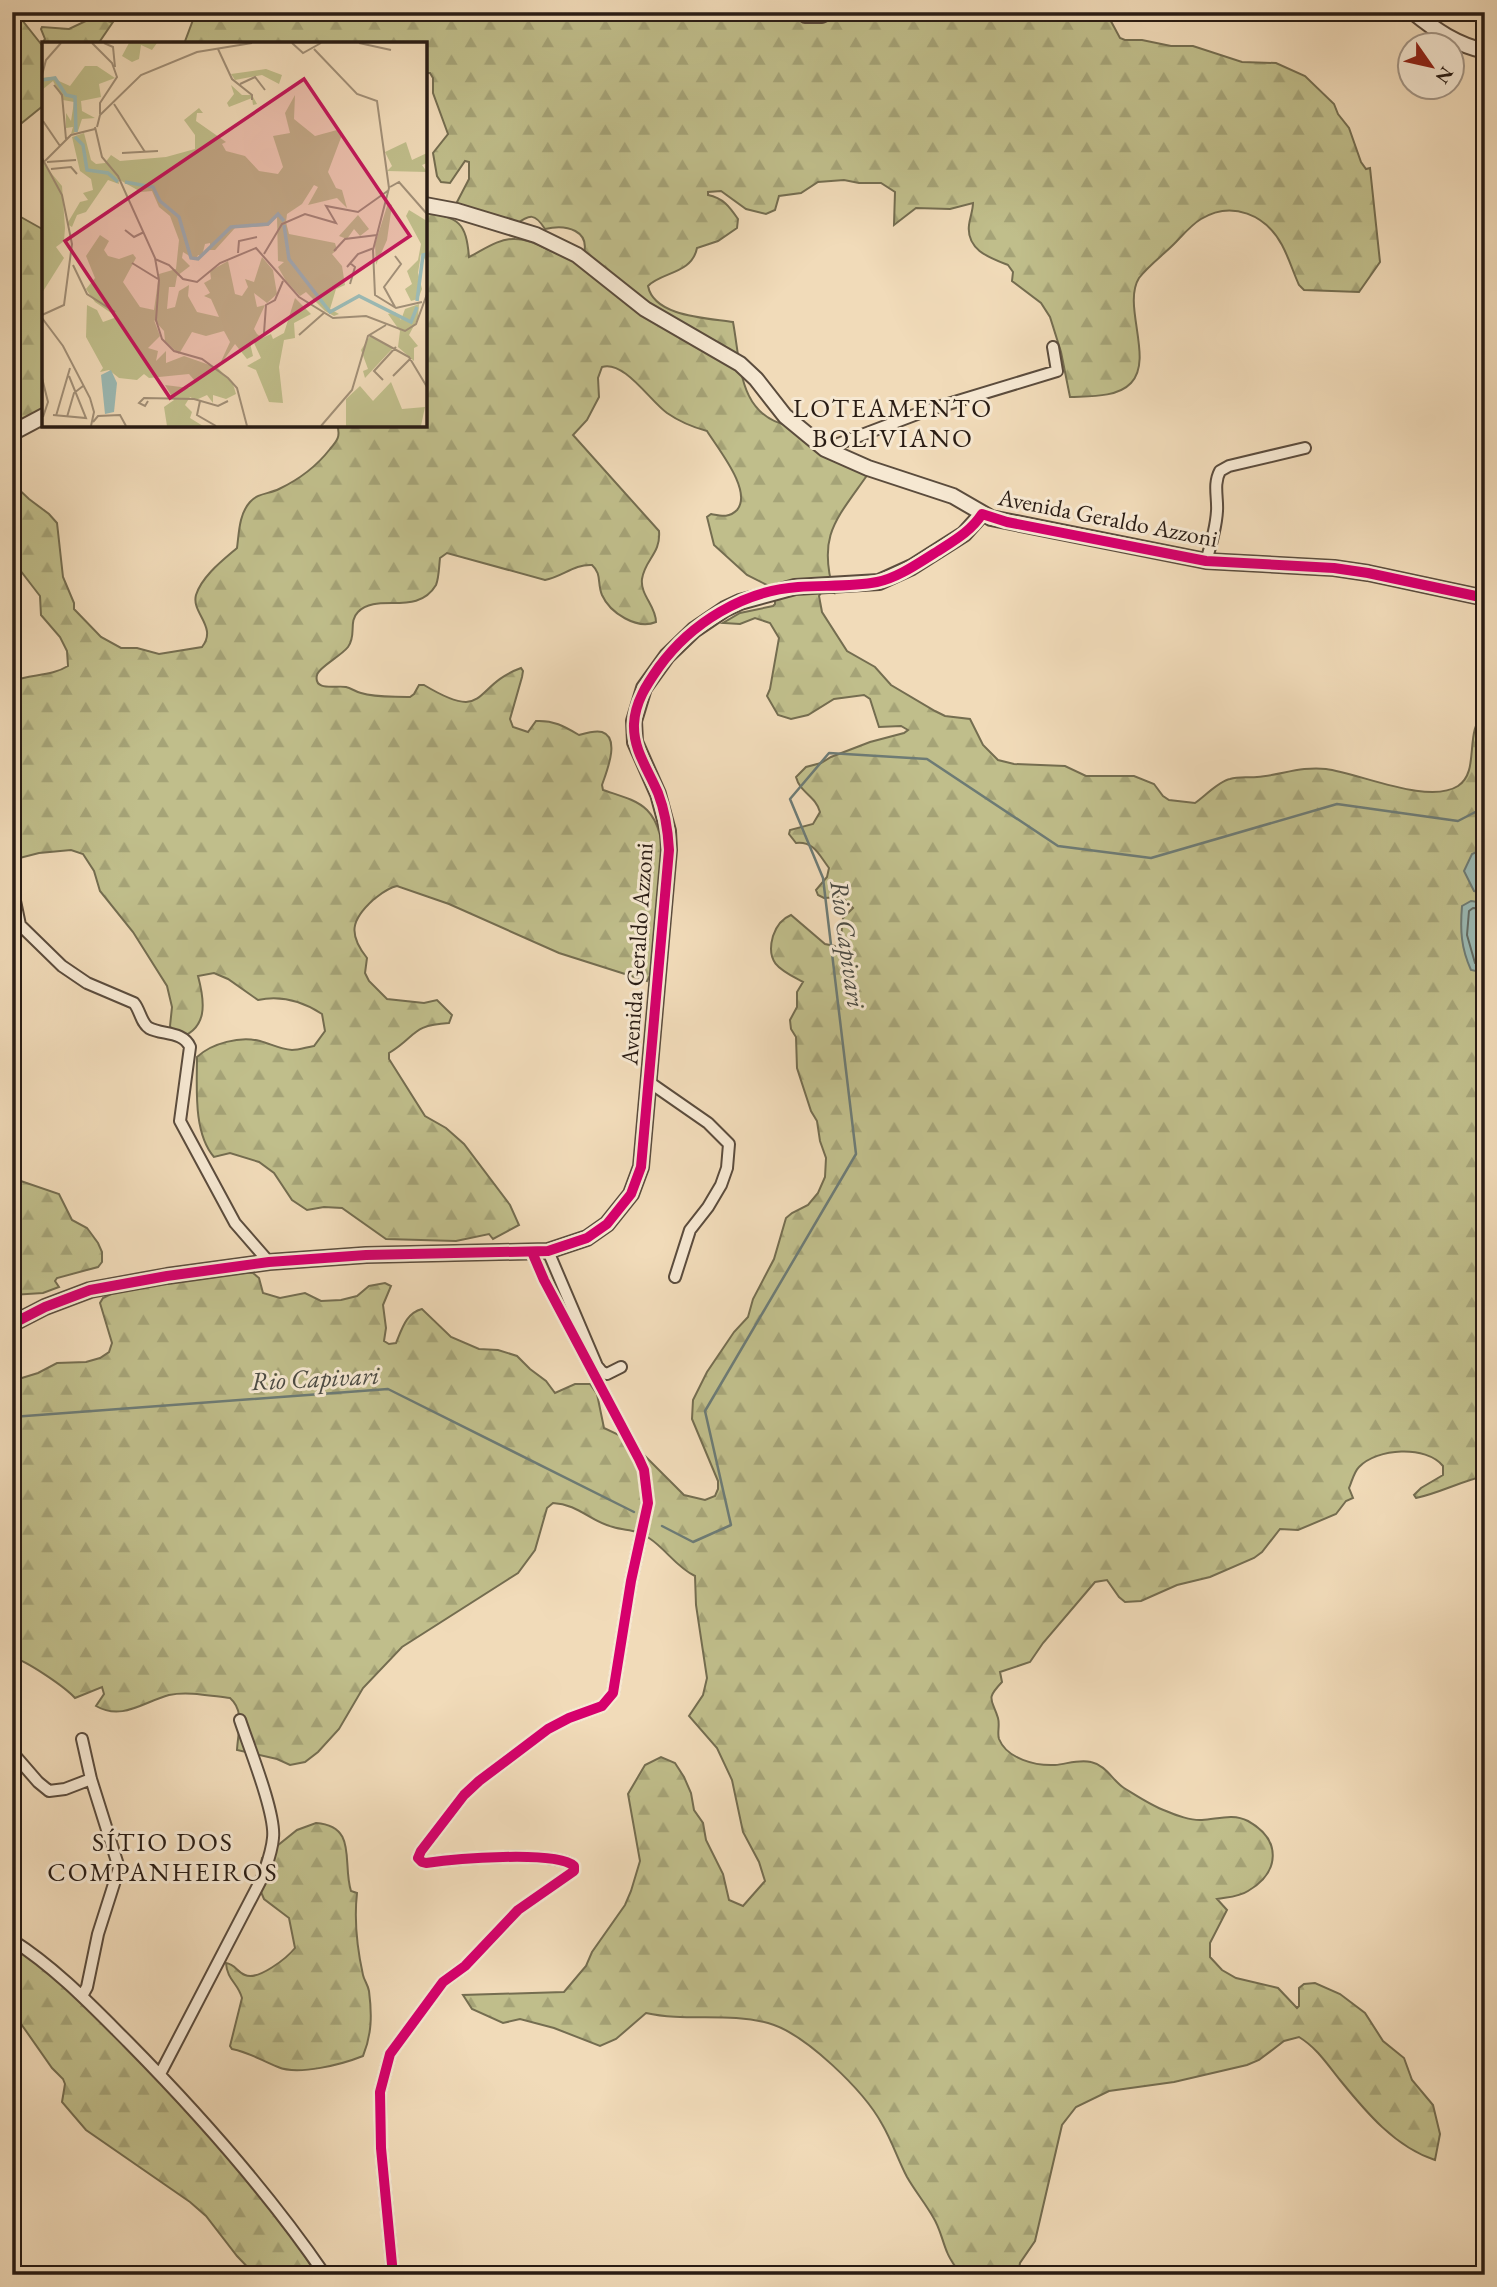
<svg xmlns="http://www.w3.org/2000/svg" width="1497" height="2287" font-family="'EB Garamond',serif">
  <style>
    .forest { fill: url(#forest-firs); stroke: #746d50; stroke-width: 2 }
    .water { fill: #9bbab5; stroke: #6d7b75; stroke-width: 2 }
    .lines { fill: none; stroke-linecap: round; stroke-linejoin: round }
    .shore { stroke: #626b64; stroke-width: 2 }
    .stream { stroke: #6d7b75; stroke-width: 2.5 }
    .minor-casing { stroke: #5b4c3d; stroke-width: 14 }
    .tertiary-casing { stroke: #5b4c3d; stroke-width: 18 }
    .minor { stroke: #f6e8d2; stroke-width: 10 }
    .tertiary { stroke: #f6e8d2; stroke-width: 14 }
    .cycleway-casing { stroke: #f6e8d2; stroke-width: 15 }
    .cycleway { stroke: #d6006c; stroke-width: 10 }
    .labels { text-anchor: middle; stroke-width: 6; stroke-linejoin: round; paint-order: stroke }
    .street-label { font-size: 24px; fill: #291c14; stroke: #f6e8d2 }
    .neighbourhood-label { font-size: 26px; letter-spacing: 2px; fill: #291c14; stroke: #f6e8d2 }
    .water-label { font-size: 26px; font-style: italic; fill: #4b4b44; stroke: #f6e8d2 }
    .inset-river { fill: none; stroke: #9bbab5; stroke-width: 3.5 }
    .inset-road { fill: none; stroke: #a18f77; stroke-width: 2 }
    .view { fill: #c2185b; fill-opacity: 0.15; stroke: #c2185b; stroke-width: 3.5 }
    .inset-edge { fill: none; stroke: #291c14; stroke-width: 3.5 }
  </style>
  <defs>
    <pattern id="forest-firs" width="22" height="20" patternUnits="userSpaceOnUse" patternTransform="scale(1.75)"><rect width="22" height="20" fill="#c0be8b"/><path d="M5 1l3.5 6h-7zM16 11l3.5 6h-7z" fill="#a5a377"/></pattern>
  </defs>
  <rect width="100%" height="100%" fill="#f1dbb9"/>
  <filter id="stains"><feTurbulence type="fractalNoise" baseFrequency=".00286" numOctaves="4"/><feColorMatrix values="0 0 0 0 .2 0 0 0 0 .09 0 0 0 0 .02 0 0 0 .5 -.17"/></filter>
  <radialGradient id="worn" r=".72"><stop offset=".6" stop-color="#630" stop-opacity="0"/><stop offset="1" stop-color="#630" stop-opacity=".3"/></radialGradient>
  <path class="forest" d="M 196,12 L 782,12 C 801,22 823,23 843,12 L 1106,12 L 1120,38 L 1125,40 L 1142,40 L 1171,46 L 1193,46 L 1242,62 L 1276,63 L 1305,76 L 1334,104 L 1338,114 L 1349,128 L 1361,162 L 1366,169 L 1370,168 L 1380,262 L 1359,292 L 1304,290 L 1299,285 C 1293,272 1289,258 1282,245 C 1266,215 1232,200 1201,219 C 1191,225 1182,236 1174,244 C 1163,255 1148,266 1139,278 C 1122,305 1154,359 1131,383 C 1117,398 1088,396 1070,397 L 1061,352 L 1050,317 L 1041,303 L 1012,281 L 1013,272 L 1008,265 C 990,258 966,250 969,225 C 970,217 973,210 973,203 L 950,209 L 916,208 L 894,225 L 895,192 L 881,183 L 859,183 L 844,180 L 818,182 L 801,193 L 779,196 L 775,210 L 766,214 L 746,209 L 721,191 L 708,192 L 708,195 C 723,198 729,206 738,219 L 737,228 L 718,241 L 697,248 C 692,274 661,272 648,286 C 654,317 708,318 733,322 C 741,365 738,416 790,426 L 868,474 C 836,520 817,535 834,593 L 823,590 L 819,596 L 822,612 L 847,651 L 875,667 L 891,685 L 935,711 L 945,716 L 970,719 L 983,745 L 998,760 L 1014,764 L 1065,766 L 1086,776 L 1134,776 L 1154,784 L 1163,796 L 1169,800 L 1195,803 C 1205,796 1219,781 1230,779 C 1239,776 1249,778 1257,777 C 1281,775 1302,766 1326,769 C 1359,773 1428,805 1458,786 C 1481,771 1463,730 1485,713 L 1485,1476 C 1461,1481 1440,1493 1416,1498 L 1414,1495 L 1421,1488 L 1443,1475 L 1443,1466 C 1426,1445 1377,1448 1359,1467 C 1354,1472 1352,1481 1349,1488 L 1353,1498 L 1346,1501 L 1336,1514 L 1298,1530 L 1280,1529 L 1262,1552 L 1254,1558 L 1210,1577 L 1177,1585 L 1141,1601 L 1125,1602 L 1119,1597 L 1107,1580 L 1095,1582 L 1043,1643 L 1030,1662 L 1000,1672 L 1002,1682 C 985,1700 992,1698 998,1718 C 1000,1725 997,1733 999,1739 C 1007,1759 1036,1766 1055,1765 C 1067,1764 1079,1759 1091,1762 C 1106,1765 1113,1781 1124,1788 C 1137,1796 1152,1806 1166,1811 C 1175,1815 1192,1821 1202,1820 C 1218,1819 1233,1813 1248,1821 C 1282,1840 1280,1872 1248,1891 C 1239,1897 1228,1897 1217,1899 L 1227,1910 L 1210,1943 L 1210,1957 L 1222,1970 L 1236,1978 L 1278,1988 L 1297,2008 L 1299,2006 L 1299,1988 L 1304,1984 L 1315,1983 L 1340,1994 L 1365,2013 L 1383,2041 L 1404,2058 L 1412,2080 L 1433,2105 L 1440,2134 L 1435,2160 C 1395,2147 1366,2112 1340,2080 C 1327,2064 1317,2048 1299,2037 L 1284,2041 L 1259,2060 L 1247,2065 L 1174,2082 L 1109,2091 L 1076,2107 L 1062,2125 L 1035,2241 L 1020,2263 L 1018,2275 L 960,2275 C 956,2267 950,2260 947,2252 C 942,2240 940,2228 933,2217 C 925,2203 915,2191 907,2177 C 898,2160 892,2141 882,2124 C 864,2091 805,2033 768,2023 C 728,2012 686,2022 646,2013 L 616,2039 L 600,2046 L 554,2028 L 520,2019 L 503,2023 L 472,2009 L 463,1995 L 564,1992 L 586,1966 L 592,1952 L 625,1905 L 631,1891 L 640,1861 L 628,1794 L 645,1765 L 661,1757 L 675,1763 L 684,1777 L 691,1793 L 694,1810 L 703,1823 L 706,1840 L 723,1874 L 729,1900 L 743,1906 L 765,1881 L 759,1862 L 743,1832 L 732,1780 L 717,1748 L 689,1716 L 703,1695 L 707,1678 L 696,1605 L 695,1576 C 676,1567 666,1549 649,1538 C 637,1529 626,1531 613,1527 C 591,1522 578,1504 553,1503 L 547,1508 L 535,1550 L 518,1573 L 402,1647 L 363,1688 L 339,1729 L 318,1752 L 305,1762 L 290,1765 L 277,1759 L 237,1750 C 238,1731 245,1711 230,1698 C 211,1696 188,1691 169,1695 C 143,1702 122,1721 96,1706 L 104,1694 L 102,1687 L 75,1698 C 65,1687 27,1661 12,1657 L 12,1381 L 38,1373 L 57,1363 L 86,1362 L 100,1358 L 109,1352 L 112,1343 L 100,1303 L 103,1298 L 115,1292 L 210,1268 L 253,1273 L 259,1278 L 263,1293 L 280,1298 L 305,1293 L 321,1301 L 341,1300 L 357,1296 L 369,1286 L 385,1283 L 391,1286 L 383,1305 L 386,1328 L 384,1341 L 389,1344 L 396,1343 C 402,1329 406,1313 422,1309 L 451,1337 L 479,1349 L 498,1350 L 517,1356 L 530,1369 L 546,1381 L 555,1393 L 575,1384 L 590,1384 L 597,1394 L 604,1428 L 619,1435 L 644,1455 L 684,1495 L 705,1500 L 715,1496 L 718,1489 L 718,1481 L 692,1419 L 693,1400 L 707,1372 L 734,1332 L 748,1317 L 753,1299 L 774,1259 L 786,1218 L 792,1213 L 808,1205 L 818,1193 L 825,1177 L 826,1158 L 820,1141 L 817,1121 L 811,1111 L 797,1068 L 796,1037 L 791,1029 L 790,1020 L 797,1007 L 797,992 L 803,982 C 781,970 765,964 773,936 C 776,927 781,919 791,915 L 825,944 L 840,947 L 843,918 L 853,908 L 842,897 L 824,898 L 818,895 L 816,890 L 827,877 L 829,868 C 819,855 814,841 796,843 L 789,834 L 790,830 L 813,824 L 820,812 C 816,796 800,793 796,777 L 806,767 L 821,763 L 831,757 L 870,742 L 904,733 L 908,730 L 901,726 L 879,727 L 870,699 L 864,695 L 834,699 L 808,715 L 791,719 L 778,715 L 767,696 L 770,689 L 779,638 L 770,623 L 755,618 L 740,624 L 723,623 L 740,613 L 773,606 L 775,604 L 775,596 L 767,585 L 747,575 L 714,545 L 707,517 L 711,514 C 722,516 729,518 737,510 C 753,491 718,449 707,431 C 692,427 680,422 667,413 C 650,401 624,360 602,367 L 598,378 L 599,397 L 587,420 L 573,435 L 659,531 C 661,554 645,559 642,579 C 640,595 656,606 656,622 C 637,630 610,613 602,595 C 597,583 602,574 592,565 C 574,564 562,577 545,580 L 447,553 L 440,558 C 439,566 439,578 436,585 C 417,617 377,592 358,612 C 348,622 357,635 348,647 C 341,656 318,668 317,675 C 313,692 337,685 346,687 C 351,688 356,692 361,693 C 376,698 395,696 410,697 L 414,694 L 419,685 L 424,685 C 489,724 471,686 521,668 L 523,671 L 522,677 L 510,719 L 513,727 L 528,732 L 536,721 C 553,720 564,726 579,735 C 586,733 595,730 602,732 C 621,738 606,773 602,785 L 603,790 C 617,795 636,799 647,810 C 678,841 657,930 652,972 L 647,981 L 559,953 L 449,904 L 397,886 C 387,888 381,894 373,900 C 351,920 348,934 367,958 L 365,973 L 369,981 L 387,999 L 424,1003 L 437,1000 L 452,1015 L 449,1023 C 411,1025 417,1036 389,1053 L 389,1059 L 425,1116 L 446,1128 L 464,1144 L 510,1205 L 519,1225 L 493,1239 L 489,1234 L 456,1241 L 386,1239 L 342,1208 L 324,1207 L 307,1210 L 292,1200 L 274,1173 L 259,1162 L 230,1153 L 214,1157 C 193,1133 197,1087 197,1057 C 212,1043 240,1036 260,1041 C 271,1044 280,1049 292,1050 C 299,1050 307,1047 314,1046 L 325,1031 L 322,1014 C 302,1001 282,995 258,1000 L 228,979 L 214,973 L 198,976 C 205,1002 209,1031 175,1039 L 170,1026 L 172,1007 L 167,986 L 133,932 L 100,891 L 94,871 L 83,854 L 71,850 L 39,853 L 12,860 L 12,782 L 16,777 L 12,771 L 12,681 C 32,674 52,676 68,666 L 67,651 L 60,637 L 41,615 L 40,596 L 20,570 L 12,552 L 12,483 L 29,499 L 49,514 L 57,523 L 63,577 L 74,603 L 74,609 L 101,637 L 121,648 L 137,648 L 159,654 L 202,647 C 218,627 191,613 196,595 C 202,576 223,560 237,548 C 239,533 239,514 250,502 C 258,493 269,494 279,489 C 300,479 316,467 330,449 C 337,441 341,436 337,425 L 425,425 L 425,212 C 459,218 466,222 469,257 C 483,250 499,238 515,239 C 539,239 561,263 583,257 C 592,230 566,224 545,229 C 535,213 530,214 515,225 L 456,204 L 469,179 L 469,162 L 465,161 L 450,183 L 441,182 L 437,176 L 433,153 L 448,134 L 433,93 L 433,78 L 430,73 L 425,73 L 425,44 L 184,44 Z
    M 12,15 L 18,15 L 41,44 L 45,39 L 41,29 L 42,27 L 69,29 L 92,18 L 113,22 L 98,44 L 44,44 L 44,105 L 12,131 Z
    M 19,216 L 44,230 L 44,422 L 12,428 L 12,225 Z
    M 12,1178 L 59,1194 L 72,1220 L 87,1228 L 98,1243 L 102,1252 L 102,1262 L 98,1267 L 57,1278 L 55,1281 L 59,1287 L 43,1293 L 12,1295 Z
    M 316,1823 C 358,1826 342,1863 351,1891 L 357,1893 C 354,1920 357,1948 363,1975 C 364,1980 368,1985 369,1991 C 372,2014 372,2034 363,2056 C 343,2064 298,2076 278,2067 C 260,2060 251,2053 232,2049 L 230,2046 L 242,1998 C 238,1983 227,1980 226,1963 C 235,1964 237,1972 245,1975 C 258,1981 287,1958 295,1948 L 289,1918 L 264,1899 L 261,1892 L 259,1873 L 262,1858 L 297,1830 Z
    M 12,1943 L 66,1983 L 261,2189 L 317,2275 L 255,2275 L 237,2256 L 206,2216 L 190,2202 L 86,2130 L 62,2102 L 65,2084 L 63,2079 L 52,2068 L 12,2011 Z"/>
  <path class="water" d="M 1481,850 L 1485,851 L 1485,893 L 1474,891 L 1464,871 L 1472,854 Z
    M 1471,901 L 1485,903 L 1485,973 L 1471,970 C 1461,948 1460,930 1462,906 Z"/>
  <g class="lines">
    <path class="shore" d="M 1485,909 L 1473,908 L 1469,911 L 1467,935 L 1475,963 L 1485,966"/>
    <path class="stream" d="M 12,1417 L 388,1389 L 634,1512
      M 662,1526 L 693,1542 L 731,1525 L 705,1411 L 856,1154 L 823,878 L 790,799 L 829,753 L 927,759 L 1058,846 L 1151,858 L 1337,804 L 1458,821 L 1485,807"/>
    <defs>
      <path id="minor" d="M 805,17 L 822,17 L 833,12
        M 825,449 L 925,411 L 1057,371 L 1053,347
        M 1206,561 C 1211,545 1216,528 1217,511 C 1218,498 1213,484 1220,471 L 1229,466 L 1305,448
        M 15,901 L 20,925 L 62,966 L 87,983 L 134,1003 C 140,1010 141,1023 149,1028 C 162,1035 183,1031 190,1047 L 180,1121 L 235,1223 L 269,1262
        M 649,1082 L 708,1123 L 729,1144 L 727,1168 L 721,1185 L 708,1207 L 690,1230 L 675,1277
        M 548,1251 L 597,1366 L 602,1372 L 607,1374 L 621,1367
        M 82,1739 L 91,1779 L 119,1868 L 98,1934 L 87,1987 L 82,1996
        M 12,1752 L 38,1782 L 49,1791 L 65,1789 L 91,1779
        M 12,1940 C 56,1968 92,2006 128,2042 C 200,2115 267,2190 325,2275
        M 160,2074 L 263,1876 C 267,1864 272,1851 273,1838 C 276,1814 249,1747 240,1720
        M 393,2275 L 381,2148 L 380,2092 L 390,2054 L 443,1982 L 465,1966 L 518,1910 L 574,1871 L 574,1866 C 555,1850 453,1859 426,1863 L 422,1862 L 418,1858 L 421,1851 L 464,1795 L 479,1781 L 548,1729 L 569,1718 L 602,1706 L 613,1693 L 631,1581 L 648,1503 L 644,1470 L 639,1459 L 544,1280 L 532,1252"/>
      <path id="tertiary" d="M 1413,12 C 1435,30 1457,45 1485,51
        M 425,205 L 457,211 L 536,235 L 577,255 L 645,309 L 740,364 L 756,379 L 785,416 L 825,449 L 868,468 L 953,496 L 991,518 L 1206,561 L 1334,568 L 1368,573 L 1485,598
        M 12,433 L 44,416
        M 12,1324 L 45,1307 L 90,1290 L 167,1276 L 269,1262 L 366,1255 L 548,1251 L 587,1238 L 607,1224 L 631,1194 L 641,1167 L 669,850 L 668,831 L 658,794 L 635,742 L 634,721 L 644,688 L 667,656 L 694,630 L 725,609 L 740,602 L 795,587 L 879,582 L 912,567 L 964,534 L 982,514"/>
    </defs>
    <use href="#minor" class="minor-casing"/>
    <use href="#tertiary" class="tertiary-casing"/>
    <use href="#minor" class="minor"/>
    <use href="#tertiary" class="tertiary"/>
    <defs>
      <path id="cycleway" d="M 12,1324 L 45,1307 L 90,1290 L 167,1276 L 269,1262 L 366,1255 L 548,1251 L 587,1238 L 607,1224 L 631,1194 L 641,1167 L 669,850 C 668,831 665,811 658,793 C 648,769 633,750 634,724 C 635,702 647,684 659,667 C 691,623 743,591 798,587 C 824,585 851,587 877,582 C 898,578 920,562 938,551 C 955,540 971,531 982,514 L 1007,522 L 1206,561 L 1334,568 L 1368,573 L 1485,598
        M 393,2275 L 381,2148 L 380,2092 L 390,2054 L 443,1982 L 465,1966 L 518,1910 L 574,1871 L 574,1866 C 555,1850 453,1859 426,1863 L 422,1862 L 418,1858 L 421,1851 L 464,1795 L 479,1781 L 548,1729 L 569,1718 L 602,1706 L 613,1693 L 631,1581 L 648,1503 L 644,1470 L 639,1459 L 544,1280 L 532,1252"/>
    </defs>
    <use href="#cycleway" class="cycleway-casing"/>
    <use href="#cycleway" class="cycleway"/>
  </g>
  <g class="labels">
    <g class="street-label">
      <text transform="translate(1108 518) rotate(11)" y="8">Avenida Geraldo Azzoni</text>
      <text transform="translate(637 954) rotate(-86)" y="8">Avenida Geraldo Azzoni</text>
    </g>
    <g class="neighbourhood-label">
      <text x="893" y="417">LOTEAMENTO<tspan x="893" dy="30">BOLIVIANO</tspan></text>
      <text x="163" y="1851">SÍTIO DOS<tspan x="163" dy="30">COMPANHEIROS</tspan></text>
    </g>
    <g class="water-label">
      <text transform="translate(848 944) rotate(82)" y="9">Rio Capivari</text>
      <text transform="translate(315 1378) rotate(-3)" y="9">Rio Capivari</text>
    </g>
  </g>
  <g transform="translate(42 42)">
    <rect width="385" height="385" fill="#f1dbb9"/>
    <path d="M 87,1 L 115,1 L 110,8 L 99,3 L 97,17 L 90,20 L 80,14 ZM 43,24 L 55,24 L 73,36 L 57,42 L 59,55 L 39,59 L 40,69 L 53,76 L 40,77 L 36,89 L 29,92 L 31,85 L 24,86 L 24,71 L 29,79 L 32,60 L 21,58 L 11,39 L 0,48 L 0,36 L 8,35 L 28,44 ZM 224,27 L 240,33 L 237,42 L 220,33 L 193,38 L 189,32 ZM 189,43 L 200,53 L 210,53 L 215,62 L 211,63 L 210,56 L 187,65 L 185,61 L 192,52 ZM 253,53 L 252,77 L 273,94 L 295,88 L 300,93 L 286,130 L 294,146 L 300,148 L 305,166 L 295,156 L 266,163 L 276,145 L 272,143 L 260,162 L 245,172 L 244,180 L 247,192 L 293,201 L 295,208 L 290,212 L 300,224 L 303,243 L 294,247 L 288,267 L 297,272 L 292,274 L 283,269 L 264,250 L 258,254 L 244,239 L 236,225 L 242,220 L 236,219 L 235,175 L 226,184 L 193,186 L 173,208 L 168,208 L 168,201 L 163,202 L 160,214 L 156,213 L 154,218 L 141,210 L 140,216 L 148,224 L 135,234 L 133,245 L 127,245 L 125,267 L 133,265 L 137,249 L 147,243 L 146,254 L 155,270 L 177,275 L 169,257 L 162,254 L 168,251 L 162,241 L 169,237 L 168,229 L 186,219 L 193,252 L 200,254 L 206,245 L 203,237 L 212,240 L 220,215 L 231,228 L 235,252 L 225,261 L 212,251 L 215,265 L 223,263 L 212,287 L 215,292 L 220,296 L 229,292 L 231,297 L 242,291 L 253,256 L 269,272 L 252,281 L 253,296 L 242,298 L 237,325 L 241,361 L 227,360 L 214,328 L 205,324 L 219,316 L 212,301 L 208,301 L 211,314 L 205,317 L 193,302 L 176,326 L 191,342 L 194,352 L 184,357 L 171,353 L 171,361 L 165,353 L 154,358 L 148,355 L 143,363 L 150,370 L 148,376 L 161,384 L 125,384 L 122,365 L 132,358 L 123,343 L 147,346 L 153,339 L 147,332 L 107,336 L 102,332 L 95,338 L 77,336 L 67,328 L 58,330 L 61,326 L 44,295 L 45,263 L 55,268 L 61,280 L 75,275 L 53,260 L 44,247 L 53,236 L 44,214 L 58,193 L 67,199 L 62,208 L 66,214 L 77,217 L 91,212 L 94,216 L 81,240 L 98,265 L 112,268 L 117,232 L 134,227 L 137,198 L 128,174 L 117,165 L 110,149 L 99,150 L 76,137 L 77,142 L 66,138 L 44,170 L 35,173 L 30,185 L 25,182 L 38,160 L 46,158 L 41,151 L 51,148 L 49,137 L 38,129 L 30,95 L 42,91 L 49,118 L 54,122 L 63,121 L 69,113 L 78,119 L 124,115 L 153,107 L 153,93 L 142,78 L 157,66 L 161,71 L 155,71 L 154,79 L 184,100 L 180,102 L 184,109 L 203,114 L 217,129 L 236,132 L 241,125 L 231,94 L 248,91 L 243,71 ZM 112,278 L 122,289 L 123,299 L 137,312 L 150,290 L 164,294 L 182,289 L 188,300 L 176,326 L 142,314 L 124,321 L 124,309 L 114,319 L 116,309 L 106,306 L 118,294 ZM 364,100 L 370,118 L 385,111 L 385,121 L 380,123 L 385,130 L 345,129 L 350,124 L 343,110 ZM 0,120 L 20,144 L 23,186 L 22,199 L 14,205 L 22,216 L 0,251 ZM 346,161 L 350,163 L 345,198 L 334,223 L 333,202 ZM 367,168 L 385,179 L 385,220 L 379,212 L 376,231 L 380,247 L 376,257 L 369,259 L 363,247 L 370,242 L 365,229 L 376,218 L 379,202 L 364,174 ZM 316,173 L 327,187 L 318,194 L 312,187 L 305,197 L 297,194 ZM 377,262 L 376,276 L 367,293 L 376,304 L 372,306 L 372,319 L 356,305 L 358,289 L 346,272 L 353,270 L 359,278 L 363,267 ZM 328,294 L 351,306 L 323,336 L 321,329 L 326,327 L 319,308 ZM 349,340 L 360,367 L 383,365 L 379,384 L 304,384 L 304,357 L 318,344 L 331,359 Z" fill="#c0be8b" fill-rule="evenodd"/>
    <path d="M 0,117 L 16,143 L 0,158 Z" fill="#c0be8b"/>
    <path d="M 69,328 L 75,341 L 72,370 L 63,372 L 59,333 Z" fill="#9bbab5"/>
    <path class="inset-river" d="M 0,38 L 13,36 L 24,53 L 33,55 L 34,90M 33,95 L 41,103 L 45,128 L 66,131 L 76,140M 83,140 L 111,145 L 118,159 L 137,175 L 149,216 L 156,217 L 189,185 L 226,182 L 236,172 L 242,179M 242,183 L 247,217 L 288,270 L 317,254 L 369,280 L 375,265M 375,259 L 381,213 L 385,212"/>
    <path class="inset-road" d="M 50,1 L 70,21 L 75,35 L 58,61 L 58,72M 62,1 L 71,5 L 73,25M 250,1 L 261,11 L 279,1M 317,1 L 349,8M 176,7 L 190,37 L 210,53 L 210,58M 272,7 L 315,52 L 335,59 L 347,146 L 331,208 L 333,253 L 354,266 L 380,260M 0,33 L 4,18 L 19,1M 198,42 L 213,35 L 223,48M 12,43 L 20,53 L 24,97M 72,62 L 103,110M 1,79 L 18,104M 53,85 L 60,115 L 76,134 L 113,216 L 117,238 L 114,278 L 120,297 L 132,309 L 160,317 L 186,336 L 195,346 L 205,384M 55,85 L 58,73 L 99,33 L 155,10 L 210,1M 80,111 L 116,109M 0,116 L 20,153 L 30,202 L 22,263 L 0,273M 3,119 L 29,93 L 53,87M 5,120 L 34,118M 9,127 L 29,125 L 35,132M 348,145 L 357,140 L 385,172M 83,188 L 92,195 L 102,190M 292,209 L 303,197 L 335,193M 196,211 L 197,199 L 215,195M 222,212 L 240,182 L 263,172 L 294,181 L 284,164 L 316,170 L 347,148M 353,214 L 359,222 L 342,245 L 353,265M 113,217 L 127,223 L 141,237 L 155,240 L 178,221 L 214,206 L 257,255 L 291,276 L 324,274 L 363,289 L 374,282 L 385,252M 90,221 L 116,237M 31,223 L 45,252 L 73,270M 305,225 L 316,212 L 332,206M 308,242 L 313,225 L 308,221M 0,276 L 21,304 L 48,356 L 52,370 L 49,384M 222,291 L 224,263 L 233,258 L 241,239M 257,293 L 283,270M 327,293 L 367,315 L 385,345M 351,334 L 369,316M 0,336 L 6,360 L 1,375M 341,338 L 332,329 L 354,305M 106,359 L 103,364 L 97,361 L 102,356 L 152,357 L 176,364 L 186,359M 158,359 L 155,373 L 174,384M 11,373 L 44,376 L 27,334M 14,374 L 28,326M 25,375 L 32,351 L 41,344M 51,380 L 56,374 L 78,373 L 84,384M 279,384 L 310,348 L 326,294 L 344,283"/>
    <path class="view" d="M 262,37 L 368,194 L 128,356 L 23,199 Z"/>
    <rect width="385" height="385" class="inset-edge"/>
  </g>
  <rect width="1497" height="2287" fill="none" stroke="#f1dbb9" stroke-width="42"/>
  <rect x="14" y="14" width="1469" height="2259" fill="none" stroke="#291c14" stroke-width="3.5"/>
  <rect x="21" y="21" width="1455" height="2245" fill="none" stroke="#291c14" stroke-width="2"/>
  <g transform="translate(1431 66) rotate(124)"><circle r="33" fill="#f6e8d2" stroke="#a49686" stroke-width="2"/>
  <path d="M0-5L12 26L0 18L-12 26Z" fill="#8f2418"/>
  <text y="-10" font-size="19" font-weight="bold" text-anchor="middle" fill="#291c14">N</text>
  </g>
  <rect width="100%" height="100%" filter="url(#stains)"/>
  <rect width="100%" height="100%" fill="url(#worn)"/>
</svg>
